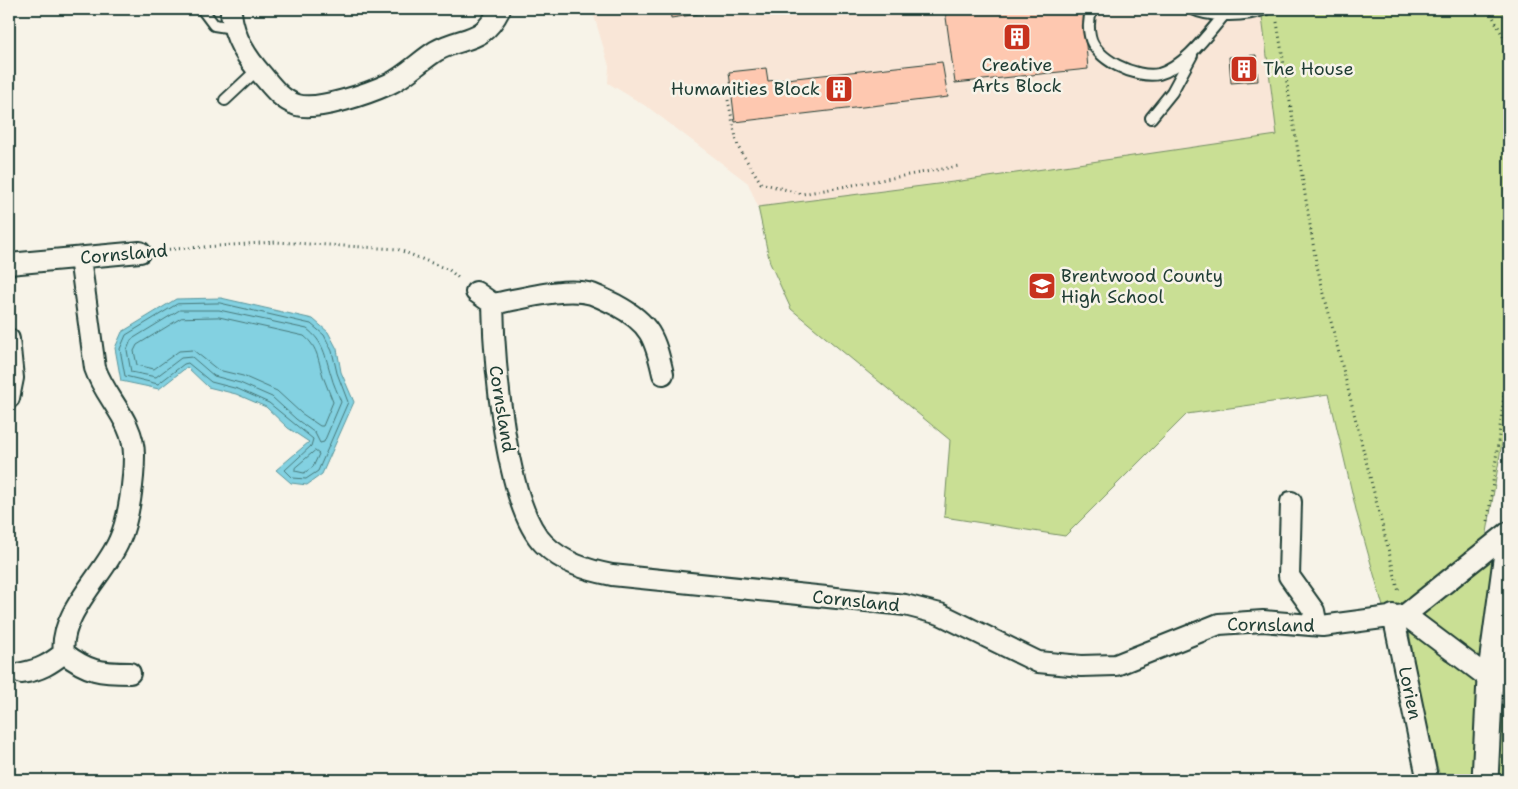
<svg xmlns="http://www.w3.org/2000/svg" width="1518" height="789" font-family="'Shantell Sans',sans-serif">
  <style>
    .built { fill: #f9e6d7 }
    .green { fill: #c9df94; stroke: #748e64 }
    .water { fill: #83d1e1; stroke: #5b969c }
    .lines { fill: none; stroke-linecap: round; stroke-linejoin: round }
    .shore { stroke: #477879; stroke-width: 1 }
    .building { fill: #fec8b0; stroke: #1f3d34 }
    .service-casing { stroke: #1f3d34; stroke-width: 14 }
    .minor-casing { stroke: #1f3d34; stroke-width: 24 }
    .tertiary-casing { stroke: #1f3d34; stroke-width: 29 }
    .path { stroke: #1f3d34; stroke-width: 3; stroke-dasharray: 1 4; stroke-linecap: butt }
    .service { stroke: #f7f3e8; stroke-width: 10 }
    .minor { stroke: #f7f3e8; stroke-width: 20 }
    .tertiary { stroke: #f7f3e8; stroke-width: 25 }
    .labels { text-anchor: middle; stroke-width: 5; stroke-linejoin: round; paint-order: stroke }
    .poi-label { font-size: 18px; fill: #1f3d34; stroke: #f7f3e8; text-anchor: start }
    .street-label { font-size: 18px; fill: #1f3d34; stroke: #f7f3e8 }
  </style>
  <rect width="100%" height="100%" fill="#f7f3e8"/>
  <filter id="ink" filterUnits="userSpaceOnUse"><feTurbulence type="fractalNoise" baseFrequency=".02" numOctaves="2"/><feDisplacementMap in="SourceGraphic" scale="10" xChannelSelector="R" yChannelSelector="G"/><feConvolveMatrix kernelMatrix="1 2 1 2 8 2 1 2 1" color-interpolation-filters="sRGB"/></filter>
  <g filter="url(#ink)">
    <path class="built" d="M 592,9 L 1261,9 L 1289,223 L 1329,394 L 1187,414 L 1065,536 L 944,517 L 950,440 L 791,309 L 770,263 L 758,207 L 748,183 L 649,108 L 608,83 L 609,66 Z"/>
    <path class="green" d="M 1261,9 L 1500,9 L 1509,22 L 1509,400 L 1484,551 L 1509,532 L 1509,780 L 1441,780 L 1425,721 L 1406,615 L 1384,610 L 1357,514 L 1329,394 L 1187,414 L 1065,536 L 944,517 L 950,440 L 791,309 L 770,263 L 758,207 L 961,181 L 1277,135 Z"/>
    <path class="water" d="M 221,298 L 313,319 L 328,332 L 337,349 L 341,372 L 354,402 L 322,474 L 307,485 L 291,483 L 276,470 L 309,442 L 288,428 L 266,407 L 236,394 L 208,387 L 187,367 L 159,389 L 121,381 L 115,348 L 122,332 L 176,299 Z"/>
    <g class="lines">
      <path class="shore" d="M 220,303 L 311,324 L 324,335 L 332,351 L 337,373 L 348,402 L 318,471 L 306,479 L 293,478 L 285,470 L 311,446 L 313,439 L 269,403 L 238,389 L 211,382 L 188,363 L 184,364 L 158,384 L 125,376 L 120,349 L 126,335 L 177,304 Z
        M 180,310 L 219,310 L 307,329 C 324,342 325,356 331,375 C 333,384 338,393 341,402 L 324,442 L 320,443 L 315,433 L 296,419 L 272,397 L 240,383 L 214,376 L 192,357 L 181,358 L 156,377 L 131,372 L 127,350 L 131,340 Z
        M 219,317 L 304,336 C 319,348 318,362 324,379 C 327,387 330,394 333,402 L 323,426 L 320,426 L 301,413 L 277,391 L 243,376 L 218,370 L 193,350 L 179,351 L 154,369 L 137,365 L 134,351 L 137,345 L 181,318 Z
        M 315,451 L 319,454 L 313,467 L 304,473 L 295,471 L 295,468 Z"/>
    </g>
    <path class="building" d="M 670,9 L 733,9 L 671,18 Z
      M 959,9 L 1083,9 L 1088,69 L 955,83 L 945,10 Z
      M 1256,55 L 1258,81 L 1231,83 L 1229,57 Z
      M 942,62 L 948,97 L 735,122 L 729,72 L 766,68 L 768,81 Z"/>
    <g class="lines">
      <defs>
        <path id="service" d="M 202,9 L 214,25 L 233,28
          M 1092,9 C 1089,17 1088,27 1090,36 C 1094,59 1136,79 1159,74 C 1184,67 1208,34 1224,15
          M 1193,9 C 1210,18 1248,16 1266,9
          M 225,100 L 257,70
          M 1151,118 L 1172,92 L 1192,55"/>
        <path id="minor" d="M 231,13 C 234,38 246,57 263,76 C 273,88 282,100 297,105 C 319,111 369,93 389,84 C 406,76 420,61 436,51 C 465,35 482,45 500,9
          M 80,258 L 95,368 C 105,398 134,421 134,455 C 134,478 129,520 119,541 C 105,574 58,615 64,653 C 88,672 101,673 130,673
          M 9,264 L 140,252
          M 476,292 L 493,304 C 494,359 505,506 544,544 C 563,563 587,570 612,575 L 905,605 L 940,614 L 1038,662 L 1081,666 L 1116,665 L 1219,624 L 1263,621 L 1322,626 L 1405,615 L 1509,532
          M 493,304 C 521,299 565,286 592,294 C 600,297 608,301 616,305 C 650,323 655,338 663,374
          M 9,339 L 13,378 L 9,398
          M 1291,502 L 1289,576 L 1314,611 L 1316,621 L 1322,626
          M 1393,615 L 1426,772
          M 1405,615 L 1490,679
          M 22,673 C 40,670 50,664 64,653"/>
        <path id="tertiary" d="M 1485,780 L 1490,679 L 1509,538"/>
      </defs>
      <use href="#service" class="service-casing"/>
      <use href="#minor" class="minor-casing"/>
      <use href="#tertiary" class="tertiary-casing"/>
      <path class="path" d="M 1489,9 L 1509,48
        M 1277,22 L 1316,262 L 1399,592
        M 728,100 L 738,147 L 761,183 L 802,194 L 959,166
        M 159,250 L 276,242 L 397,249 L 449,270 L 460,279
        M 1488,521 L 1509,357"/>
      <use href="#service" class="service"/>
      <use href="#minor" class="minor"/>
      <use href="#tertiary" class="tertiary"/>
    </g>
  </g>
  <defs>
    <symbol id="building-square" viewBox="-11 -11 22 22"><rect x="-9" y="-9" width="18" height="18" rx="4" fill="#c8321e" stroke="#f7f3e8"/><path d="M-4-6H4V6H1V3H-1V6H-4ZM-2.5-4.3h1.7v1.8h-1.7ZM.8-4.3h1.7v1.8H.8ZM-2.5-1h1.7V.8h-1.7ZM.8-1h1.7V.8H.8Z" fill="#fff"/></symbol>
    <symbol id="school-square" viewBox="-11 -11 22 22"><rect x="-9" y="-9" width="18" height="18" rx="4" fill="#c8321e" stroke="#f7f3e8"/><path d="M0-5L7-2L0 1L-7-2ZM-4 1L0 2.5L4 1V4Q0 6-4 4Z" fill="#fff"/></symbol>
  </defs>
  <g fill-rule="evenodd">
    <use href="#building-square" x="1001" y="21" width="32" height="32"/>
    <use href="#building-square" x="1228" y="53" width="32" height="32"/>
    <use href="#building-square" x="823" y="73" width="32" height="32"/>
    <use href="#school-square" x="1026" y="270" width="32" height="32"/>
  </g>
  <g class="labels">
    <g class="poi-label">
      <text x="1017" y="71" text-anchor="middle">Creative<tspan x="1017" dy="21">Arts Block</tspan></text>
      <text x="1263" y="75">The House</text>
      <text x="820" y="95" text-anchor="end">Humanities Block</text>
      <text x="1061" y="282">Brentwood County<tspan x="1061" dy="21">High School</tspan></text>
    </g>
    <g class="street-label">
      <text transform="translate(124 254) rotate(-5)" y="6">Cornsland</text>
      <text transform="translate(502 409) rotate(81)" y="6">Cornsland</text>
      <text transform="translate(856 601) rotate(6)" y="6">Cornsland</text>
      <text transform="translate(1271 625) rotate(1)" y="6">Cornsland</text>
      <text transform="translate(1410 693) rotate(78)" y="6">Lorien</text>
    </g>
  </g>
  <rect width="1518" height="789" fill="none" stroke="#f7f3e8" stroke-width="30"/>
  <rect x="15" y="15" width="1488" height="759" fill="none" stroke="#1f3d34" stroke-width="2" filter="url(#ink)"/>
</svg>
